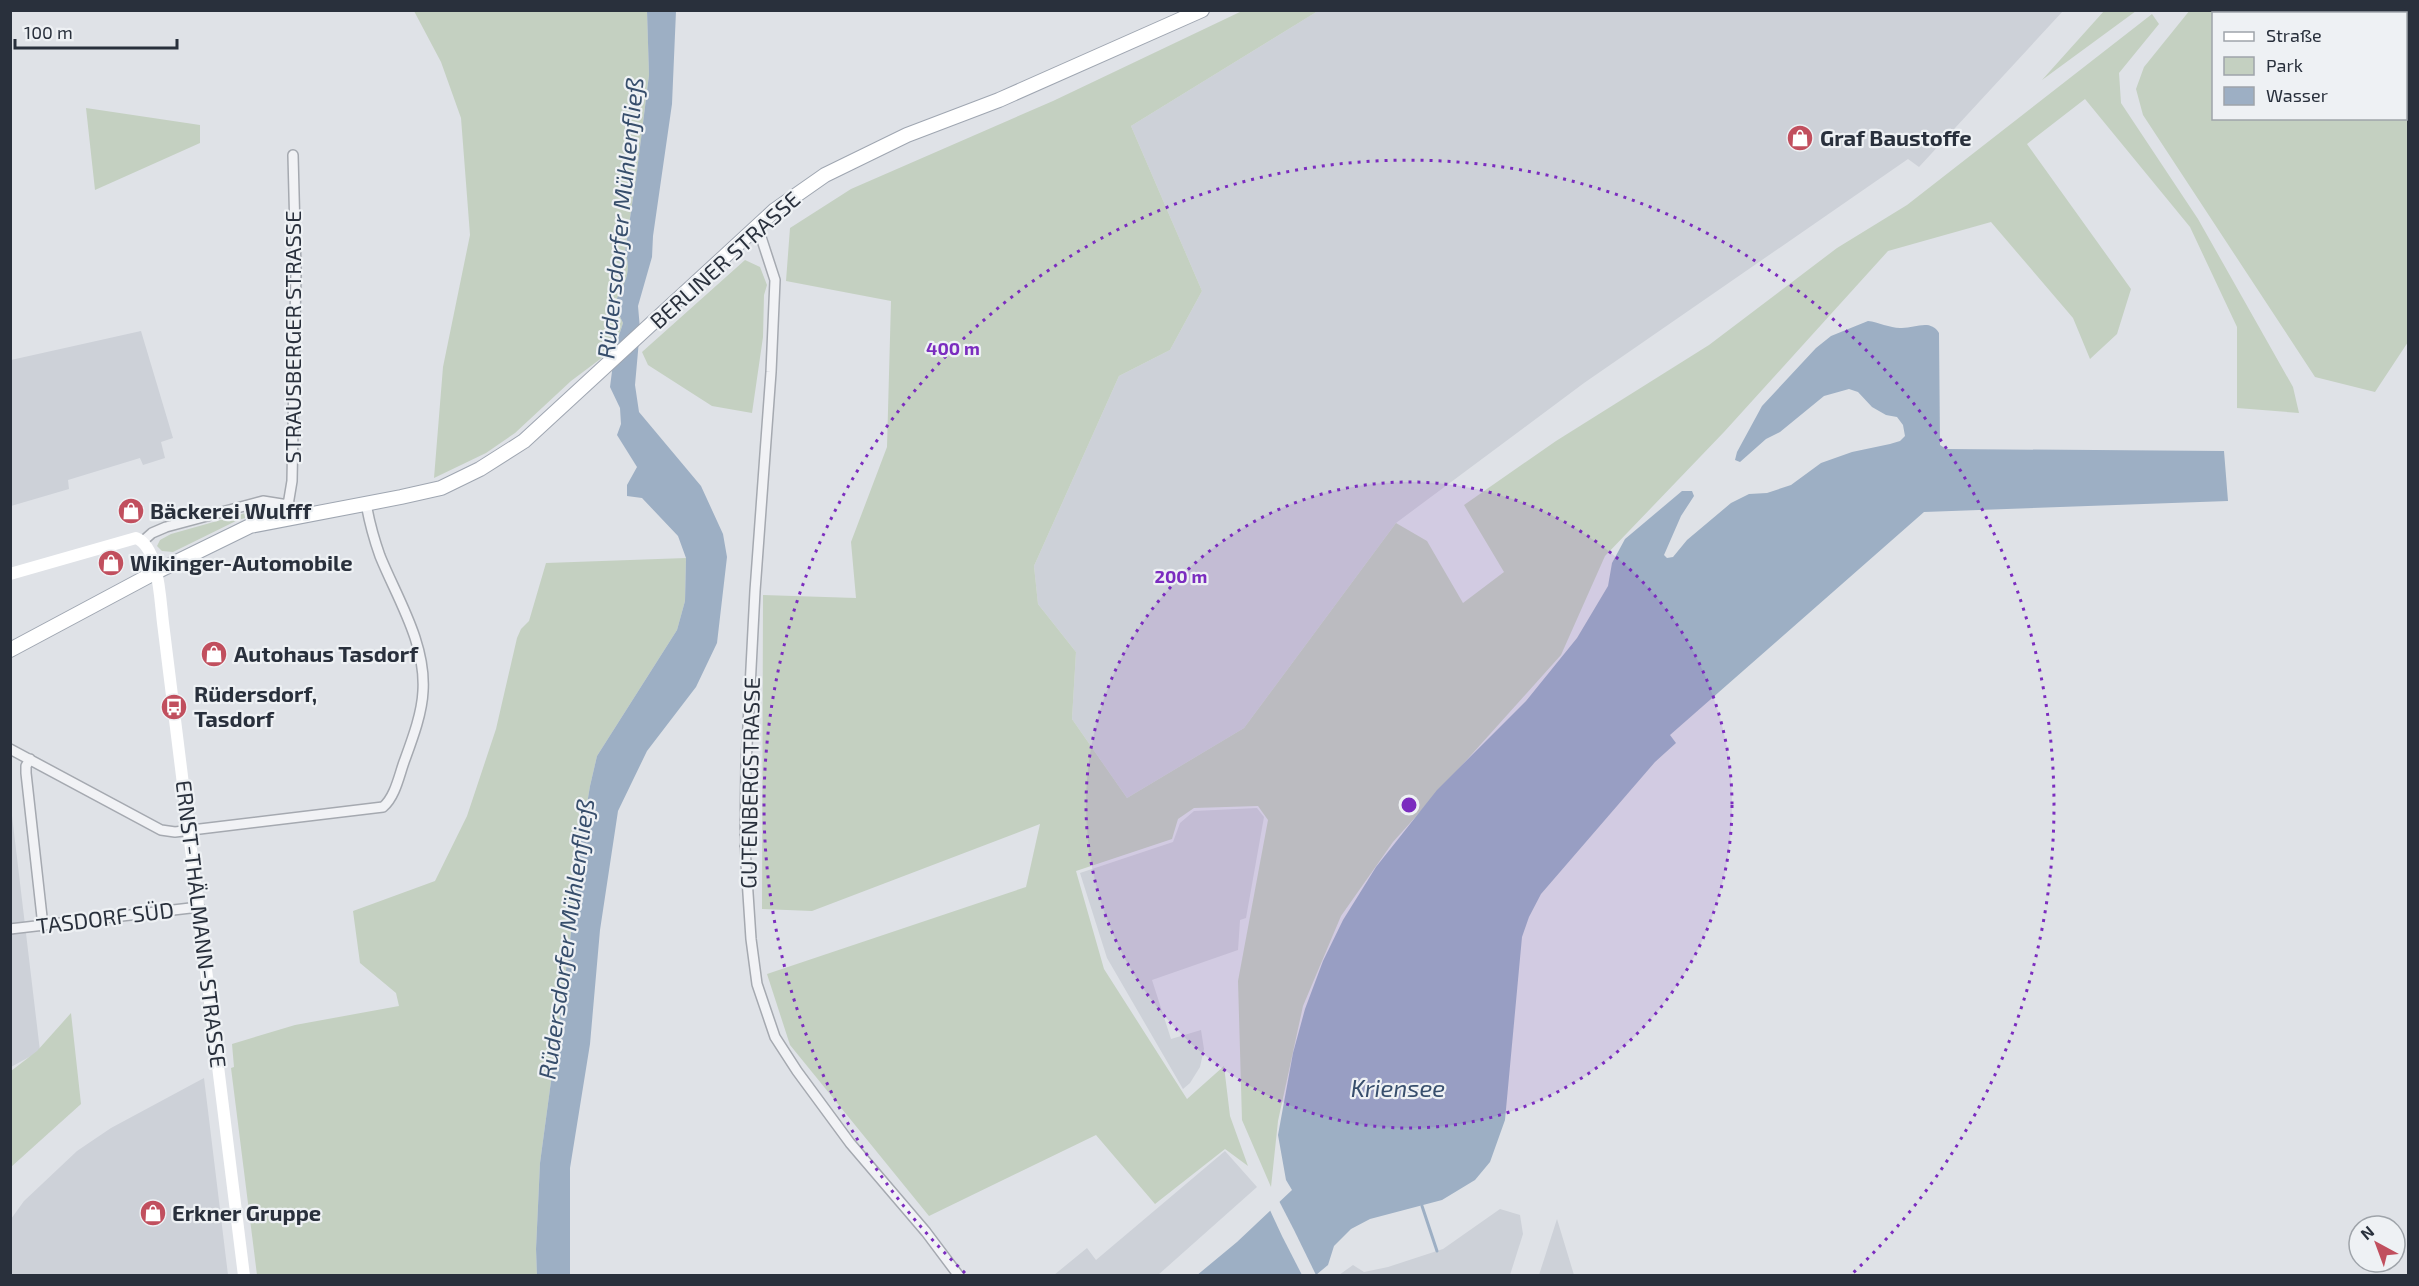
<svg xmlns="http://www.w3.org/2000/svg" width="2419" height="1286" font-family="'Exo 2',sans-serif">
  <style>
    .built { fill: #cdd1d8 }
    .green { fill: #c4d0c1; fill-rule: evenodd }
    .water { fill: #9dafc4 }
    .pier { fill: #dfe2e7 }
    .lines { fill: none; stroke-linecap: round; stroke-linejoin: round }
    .stream { stroke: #9dafc4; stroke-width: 3 }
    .minor-casing { stroke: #a5a9b0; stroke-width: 12 }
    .primary-casing { stroke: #9fa6b1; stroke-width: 16 }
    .minor { stroke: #f1f2f5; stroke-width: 9 }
    .secondary { stroke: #fff; stroke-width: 12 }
    .primary { stroke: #fff; stroke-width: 14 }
    .ring { fill: none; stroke: #7b2cbf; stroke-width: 3; stroke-dasharray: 3 6 }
    .labels { text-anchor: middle; stroke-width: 4.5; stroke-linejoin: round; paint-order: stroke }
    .poi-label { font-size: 22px; font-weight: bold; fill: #29303c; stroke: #eef1f4; text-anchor: start }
    .street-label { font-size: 22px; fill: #29303c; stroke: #eef1f4 }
    .water-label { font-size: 24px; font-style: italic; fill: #374e6c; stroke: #eef1f4 }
    .centre { fill: #7b2cbf; stroke: #eef1f4; stroke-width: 3 }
    .ring-label { font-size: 18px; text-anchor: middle; font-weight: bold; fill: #7b2cbf; stroke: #eef1f4; stroke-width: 4.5; stroke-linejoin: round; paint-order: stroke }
  </style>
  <rect width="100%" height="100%" fill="#dfe2e7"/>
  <path class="built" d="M 1318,11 L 2063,11 L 1919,167 L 1908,159 L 1584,383 L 1396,523 L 1244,728 L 1127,798 L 1072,719 L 1076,652 L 1038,604 L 1034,566 L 1119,376 L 1170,350 L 1202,291 L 1131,126 Z
    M 141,331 L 173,438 L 161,442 L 165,458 L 143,465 L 140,458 L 68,480 L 69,489 L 11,506 L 11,360 Z
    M 10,799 L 40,1051 L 11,1067 L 10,1067 Z
    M 1257,808 L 1264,817 L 1246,918 L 1240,920 L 1238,950 L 1152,980 L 1171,1039 L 1201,1030 L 1204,1049 L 1200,1067 L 1190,1083 L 1183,1089 L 1107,958 L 1080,873 L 1173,842 L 1180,823 L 1194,811 Z
    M 204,1078 L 228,1275 L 11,1275 L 11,1219 L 24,1201 L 77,1151 L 111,1128 Z
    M 1225,1151 L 1257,1187 L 1158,1275 L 1054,1275 L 1087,1248 L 1096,1260 Z
    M 1500,1209 L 1520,1215 L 1523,1234 L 1510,1275 L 1339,1275 L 1353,1265 L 1364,1272 L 1388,1267 L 1443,1249 Z
    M 1557,1219 L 1574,1275 L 1539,1275 Z"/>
  <path class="green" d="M 2190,10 L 2408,11 L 2408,342 L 2375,392 L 2315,377 L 2143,115 L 2136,89 L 2144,67 ZM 2214,14 L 2406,14 L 2406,118 L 2214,118 Z
    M 414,11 L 647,11 L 649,75 L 637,171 L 625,251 C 633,272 624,286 614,304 L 623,323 L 615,348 L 571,381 L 515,433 L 486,453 L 434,478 L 443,367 L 470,235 L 461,118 L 441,62 Z
    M 1242,11 L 1318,11 L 1131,126 L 1202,291 L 1170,350 L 1119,376 L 1034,566 L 1038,604 L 1076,652 L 1072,719 L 1127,798 L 1244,728 L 1396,523 L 1427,541 L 1463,603 L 1504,572 L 1464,505 L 1556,441 L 1709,345 L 1837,248 L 1907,205 L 2152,14 L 2159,24 L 2119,73 L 2121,103 L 2198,219 L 2293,387 L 2299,413 L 2237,408 L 2237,327 L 2190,227 L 2085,99 L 2027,144 L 2131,289 L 2117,334 L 2090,359 L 2073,318 L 1991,222 L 1888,251 L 1724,432 L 1605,556 L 1561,655 L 1393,842 L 1341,916 L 1303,1006 L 1278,1121 L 1271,1187 L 1242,1120 L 1238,981 L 1268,820 L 1258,806 L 1194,808 L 1178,819 L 1172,839 L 1076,871 L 1104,969 L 1187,1099 L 1224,1066 L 1230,1116 L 1248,1166 L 1225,1149 L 1155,1204 L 1096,1135 L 929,1216 L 790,1045 L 767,974 L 1026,887 L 1040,824 L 812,911 L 762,909 L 763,595 L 856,598 L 851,542 L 887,447 L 891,301 L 786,281 L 790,228 L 851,189 L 1053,101 Z
    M 2104,11 L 2136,11 L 2042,80 Z
    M 86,108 L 200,125 L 200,143 L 95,190 Z
    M 745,260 L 760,267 L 767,285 L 764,295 L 763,337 L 752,413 L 712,406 L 648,365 L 642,352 Z
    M 267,507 L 276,507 L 276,510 L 238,520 L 173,552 L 162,551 L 157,546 L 160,540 L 171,534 Z
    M 686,558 L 685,601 L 677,630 L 597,756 L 590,786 L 580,846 L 573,918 L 540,1163 L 536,1249 L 537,1275 L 257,1275 L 231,1068 L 234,1067 L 232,1044 L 295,1025 L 399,1006 L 396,993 L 360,963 L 353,911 L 435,881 L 467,816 L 496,729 L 517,638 L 521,629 L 529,621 L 546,563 Z
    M 71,1013 L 81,1104 L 11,1167 L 11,1071 L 37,1051 Z"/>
  <path class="water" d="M 647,11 L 676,11 L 672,104 L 653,236 L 652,257 L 638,306 L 640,329 L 635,385 L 639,412 L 701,486 L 723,534 L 727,557 L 717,643 L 696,687 L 647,751 L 618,811 L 600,930 L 590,1044 L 570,1168 L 570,1275 L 537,1276 L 536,1249 L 540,1163 L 573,918 L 580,846 L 590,786 L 597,756 L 677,630 L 685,601 L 686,558 L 678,536 L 642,498 L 627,496 L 627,485 L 637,467 L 617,435 L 621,424 L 620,408 L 610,387 L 615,348 L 623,323 L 614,304 C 623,286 633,272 625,252 L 637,171 L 649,75 Z
    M 1868,321 C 1878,322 1890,328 1900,328 C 1914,329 1930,318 1939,333 L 1940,445 L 1946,449 L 2224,451 L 2228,501 L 1924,512 L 1670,735 L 1676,743 L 1655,762 L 1541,894 L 1529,917 L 1522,937 L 1505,1120 L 1490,1162 L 1475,1180 L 1442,1200 L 1370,1219 L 1351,1229 L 1334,1246 L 1328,1265 L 1316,1275 L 1196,1276 L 1237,1242 L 1292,1190 L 1286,1180 L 1278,1135 L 1293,1053 L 1305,1009 L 1323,961 L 1343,920 L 1376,867 L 1437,790 L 1526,701 L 1577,638 L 1608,586 L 1612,563 L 1625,539 L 1682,491 L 1692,491 L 1694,496 L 1681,516 L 1664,555 L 1667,558 L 1673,557 L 1687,540 L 1731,503 L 1749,494 L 1767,493 L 1791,485 L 1821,463 L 1852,452 L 1890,444 L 1900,441 L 1905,436 L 1903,425 L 1897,417 L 1886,415 L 1872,407 L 1858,392 L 1849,389 L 1824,396 L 1780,432 L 1766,439 L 1740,462 L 1735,460 L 1737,452 L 1762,406 L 1816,348 L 1831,336 Z"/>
  <path class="pier" d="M 1278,1199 L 1294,1230 L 1316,1275 L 1302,1275 L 1282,1236 L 1269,1208 Z"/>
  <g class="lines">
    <path class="stream" d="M 1422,1206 L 1437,1251"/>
    <defs>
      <path id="minor" d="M 755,229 L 761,237 L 775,280 L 771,372 L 755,591 L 746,765 L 745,848 L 751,939 L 757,984 L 775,1037 L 797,1071 L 850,1143 L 926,1232 L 959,1276
        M 291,517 L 288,505 L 292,481 L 296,271 L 293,155
        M 143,541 L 152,533 L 166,527 L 263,501 L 288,505
        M 10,749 L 161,830 L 175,832 L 383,807 C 395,797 399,776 404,762 C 412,740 422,714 423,691 C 426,643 397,598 380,556 C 374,539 369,521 366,503
        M 30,759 L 26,766 L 26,773 L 43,926
        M 10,929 L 199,907"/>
      <path id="primary" d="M 10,650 L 156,572 L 250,526 L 401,497 L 441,488 L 480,469 L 524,441 L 775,210 L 825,175 L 907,135 L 999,100 L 1202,10"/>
    </defs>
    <use href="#minor" class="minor-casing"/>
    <use href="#primary" class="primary-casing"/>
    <use href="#minor" class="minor"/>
    <path class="secondary" d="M 10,574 L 136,538 C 159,547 160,600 163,623 L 244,1276"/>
    <use href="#primary" class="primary"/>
  </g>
  <circle cx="1409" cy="805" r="323" fill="#7b2cbf" fill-opacity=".12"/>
  <g class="ring">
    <circle cx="1409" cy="805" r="323"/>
    <path d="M965 1273A645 645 0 1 1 1853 1273"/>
  </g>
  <defs>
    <symbol id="shop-disc" viewBox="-11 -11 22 22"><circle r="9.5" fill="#c14f5e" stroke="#eef1f4"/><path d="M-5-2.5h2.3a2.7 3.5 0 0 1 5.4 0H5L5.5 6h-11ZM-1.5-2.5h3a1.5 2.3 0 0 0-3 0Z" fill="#fff"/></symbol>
    <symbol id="bus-disc" viewBox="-11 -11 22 22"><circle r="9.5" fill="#c14f5e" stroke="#eef1f4"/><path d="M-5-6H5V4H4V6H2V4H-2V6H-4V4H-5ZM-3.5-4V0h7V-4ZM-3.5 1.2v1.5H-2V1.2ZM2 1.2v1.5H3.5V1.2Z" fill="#fff"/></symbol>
  </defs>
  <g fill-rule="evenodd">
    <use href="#shop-disc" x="1785" y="123" width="30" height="30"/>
    <use href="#shop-disc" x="116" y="496" width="30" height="30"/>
    <use href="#shop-disc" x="96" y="548" width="30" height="30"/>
    <use href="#shop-disc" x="199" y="639" width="30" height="30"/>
    <use href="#bus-disc" x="159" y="692" width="30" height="30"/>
    <use href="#shop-disc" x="138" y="1198" width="30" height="30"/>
  </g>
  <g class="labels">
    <g class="poi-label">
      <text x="1820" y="146">Graf Baustoffe</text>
      <text x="150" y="519">Bäckerei Wulfff</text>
      <text x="130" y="571">Wikinger-Automobile</text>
      <text x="234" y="662">Autohaus Tasdorf</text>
      <text x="194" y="702">Rüdersdorf,<tspan x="194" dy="25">Tasdorf</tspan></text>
      <text x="172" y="1221">Erkner Gruppe</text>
    </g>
    <g class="street-label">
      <text transform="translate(725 260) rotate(-42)" y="8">BERLINER STRASSE</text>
      <text transform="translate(293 337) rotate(-90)" y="8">STRAUSBERGER STRASSE</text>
      <text transform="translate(750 783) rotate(-89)" y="8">GUTENBERGSTRASSE</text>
      <text transform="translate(105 918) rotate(-7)" y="8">TASDORF SÜD</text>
      <text transform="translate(201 924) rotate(83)" y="8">ERNST-THÄLMANN-STRASSE</text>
    </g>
    <g class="water-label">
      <text transform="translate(621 218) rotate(-84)" y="8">Rüdersdorfer Mühlenfließ</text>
      <text transform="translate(567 939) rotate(-82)" y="8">Rüdersdorfer Mühlenfließ</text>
      <text x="1398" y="1097">Kriensee</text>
    </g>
  </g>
  <circle cx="1409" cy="805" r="9" class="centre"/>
  <g class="ring-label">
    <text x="953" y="355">400 m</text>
    <text x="1181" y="583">200 m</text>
  </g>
  <rect width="2419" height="1286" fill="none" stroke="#29303c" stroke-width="24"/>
  <rect x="2212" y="12" width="195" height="108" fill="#eef1f4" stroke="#9fa4aa" stroke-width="1.5"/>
  <rect x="2224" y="32" width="30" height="9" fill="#ffffff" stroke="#9fa4aa" stroke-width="1.5"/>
  <text x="2266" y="42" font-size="18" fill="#29303c">Straße</text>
  <rect x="2224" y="57" width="30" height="18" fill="#c4d0c1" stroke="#9fa4aa" stroke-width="1.5"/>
  <text x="2266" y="72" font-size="18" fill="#29303c">Park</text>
  <rect x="2224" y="87" width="30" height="18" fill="#9dafc4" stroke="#9fa4aa" stroke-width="1.5"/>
  <text x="2266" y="102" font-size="18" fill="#29303c">Wasser</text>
  <g transform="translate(2377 1244) rotate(319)"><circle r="28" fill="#eef1f4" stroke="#9fa4aa" stroke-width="1.5"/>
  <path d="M0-4.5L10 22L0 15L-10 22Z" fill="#c14f5e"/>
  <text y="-9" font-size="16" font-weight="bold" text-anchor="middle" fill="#29303c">N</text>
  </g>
  <path d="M15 39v9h162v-9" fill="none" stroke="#29303c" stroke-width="3"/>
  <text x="24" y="39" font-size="18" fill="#29303c" stroke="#eef1f4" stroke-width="4.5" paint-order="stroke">100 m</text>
</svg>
